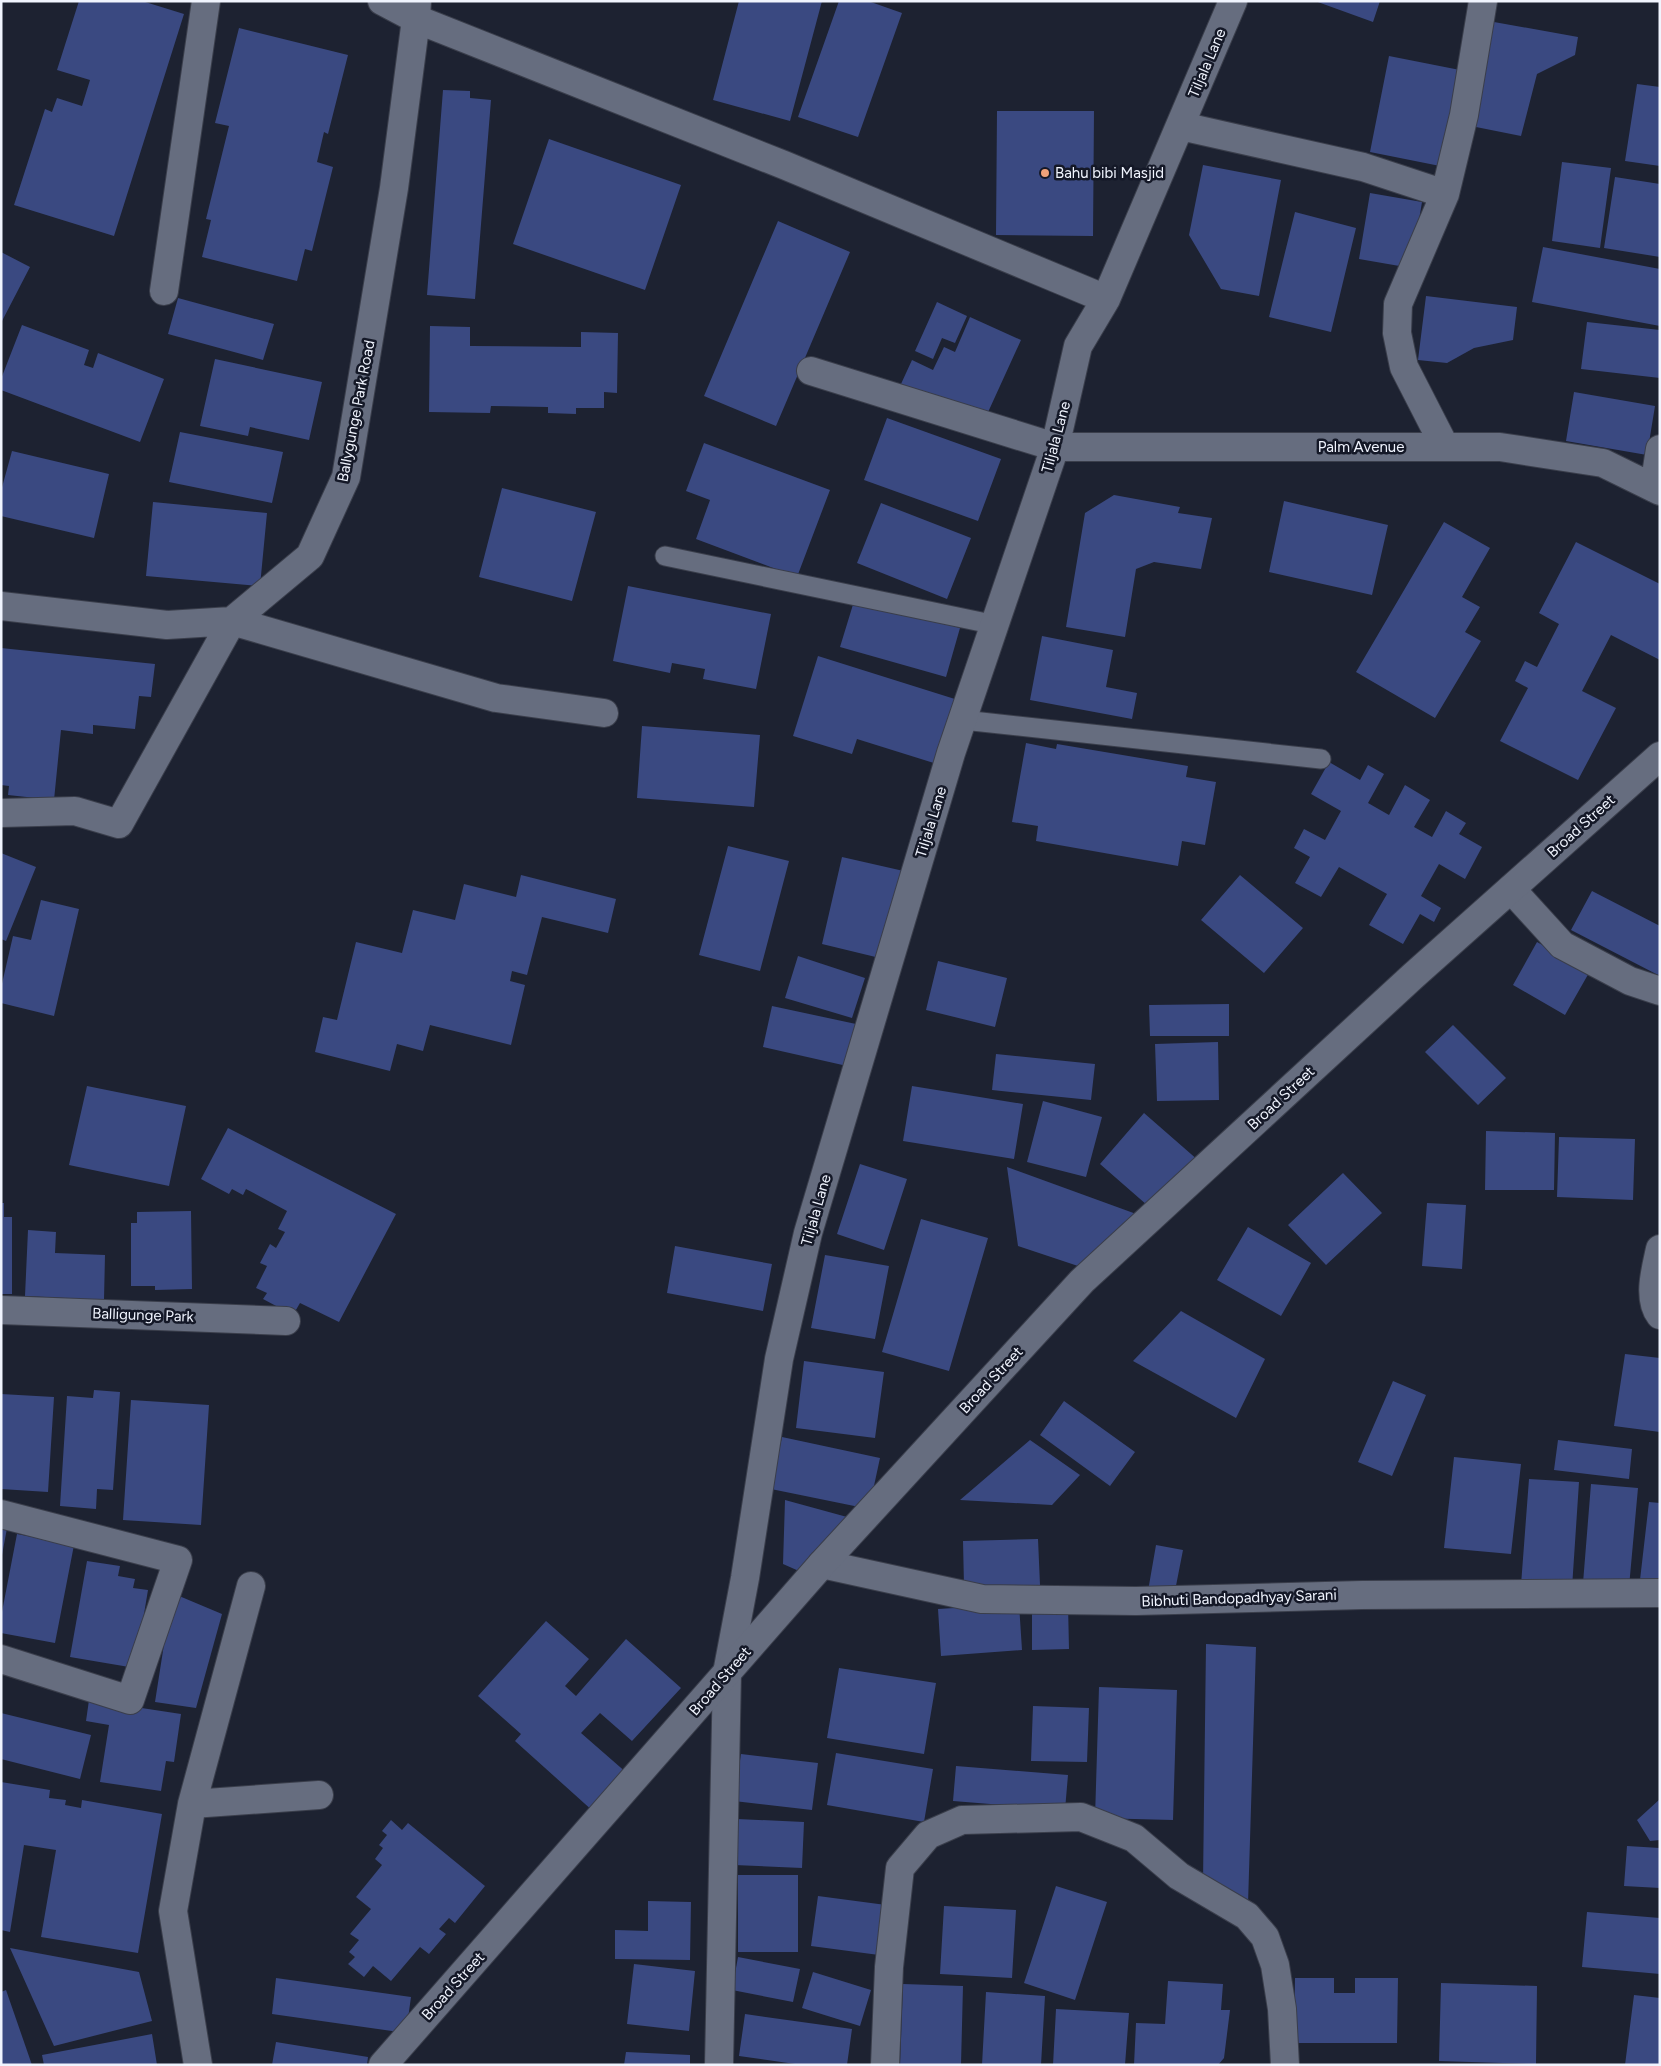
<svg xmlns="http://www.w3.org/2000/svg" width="1661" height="2066" font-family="Figtree,sans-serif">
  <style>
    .building { fill: #3a4981 }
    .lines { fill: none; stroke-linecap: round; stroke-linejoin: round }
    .service-casing { stroke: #3a3e4b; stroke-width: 21 }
    .minor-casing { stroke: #3a3e4b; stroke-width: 30 }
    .tertiary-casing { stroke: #3a3e4b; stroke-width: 30 }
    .service { stroke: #666d7f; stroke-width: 19 }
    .minor { stroke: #666d7f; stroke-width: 28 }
    .tertiary { stroke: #666d7f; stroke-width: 28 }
    .poi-dot { fill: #f0a27a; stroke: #141827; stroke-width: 2 }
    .labels { text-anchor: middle; stroke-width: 5; stroke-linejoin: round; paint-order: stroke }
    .street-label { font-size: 15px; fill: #f0f4fe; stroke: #141827 }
    .poi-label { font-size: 15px; fill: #f0f4fe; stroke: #141827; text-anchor: start }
  </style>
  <rect width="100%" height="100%" fill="#1d2231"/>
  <path class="building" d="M 79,1 L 142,1 L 184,14 L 114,236 L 14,205 L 45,109 L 52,112 L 57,98 L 82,106 L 90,80 L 57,70 Z
    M 739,1 L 822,1 L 790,121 L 713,100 Z
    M 839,1 L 868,1 L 902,13 L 858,137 L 798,117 Z
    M 1315,1 L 1380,1 L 1373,22 Z
    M 1494,22 L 1578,37 L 1575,55 L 1537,74 L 1521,136 L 1471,126 Z
    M 239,28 L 348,55 L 328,134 L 324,132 L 317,162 L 333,167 L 312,251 L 305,249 L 297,281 L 202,257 L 211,220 L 206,219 L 229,126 L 215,123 Z
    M 1389,56 L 1465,71 L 1445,167 L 1370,152 Z
    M 1637,84 L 1660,87 L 1660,166 L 1625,161 Z
    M 443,90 L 470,91 L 470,98 L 491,100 L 475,299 L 427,295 Z
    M 997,111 L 1094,111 L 1093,236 L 996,235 Z
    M 549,139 L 681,185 L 645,290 L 513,244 Z
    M 1562,162 L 1611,168 L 1600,248 L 1552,241 Z
    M 1203,165 L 1281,180 L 1259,296 L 1221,289 L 1189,235 Z
    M 1615,177 L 1660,184 L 1660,257 L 1604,248 Z
    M 1370,193 L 1422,202 L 1411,268 L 1359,259 Z
    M 1295,212 L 1356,228 L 1331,332 L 1269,317 Z
    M 778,221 L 850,252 L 776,426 L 704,396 Z
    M 1543,247 L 1660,269 L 1660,326 L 1532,302 Z
    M 1,252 L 30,267 L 1,323 Z
    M 1426,296 L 1517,307 L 1513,340 L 1474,348 L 1447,363 L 1418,360 Z
    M 178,298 L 274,324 L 263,360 L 168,334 Z
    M 937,302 L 967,316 L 955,343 L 942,338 L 933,359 L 915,351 Z
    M 970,317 L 1021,340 L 984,421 L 901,384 L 912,360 L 933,370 L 944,347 L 955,352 Z
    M 1587,322 L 1660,330 L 1660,378 L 1581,369 Z
    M 22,325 L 89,350 L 84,365 L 93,368 L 98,353 L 164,379 L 140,442 L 1,390 L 1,379 Z
    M 430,326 L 470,327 L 470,346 L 581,347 L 581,332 L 618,333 L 617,393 L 604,392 L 604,408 L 576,408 L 576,414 L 548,413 L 548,407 L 491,406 L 490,413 L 429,412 Z
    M 215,359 L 322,382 L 309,440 L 250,427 L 248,436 L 200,426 Z
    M 1574,392 L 1655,406 L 1647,455 L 1566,441 Z
    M 887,418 L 1001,459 L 978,521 L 864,480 Z
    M 180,432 L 283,452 L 272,503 L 169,482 Z
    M 704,443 L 830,490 L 797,577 L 696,539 L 710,500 L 686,491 Z
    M 12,451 L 109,474 L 94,538 L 1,516 L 1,491 Z
    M 502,488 L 596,512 L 572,601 L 479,577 Z
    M 1114,495 L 1180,507 L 1178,513 L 1212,518 L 1201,569 L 1154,562 L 1136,569 L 1125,637 L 1066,627 L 1085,513 Z
    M 1284,501 L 1388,525 L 1372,595 L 1269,572 Z
    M 153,502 L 267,513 L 260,586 L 146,576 Z
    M 881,503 L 971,538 L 947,599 L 857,563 Z
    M 1444,522 L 1490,548 L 1462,597 L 1480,607 L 1465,632 L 1481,641 L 1435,718 L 1356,672 Z
    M 1576,542 L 1660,584 L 1660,660 L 1611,635 L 1582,691 L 1616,708 L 1578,780 L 1500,741 L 1528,688 L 1515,681 L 1525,661 L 1537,667 L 1559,624 L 1539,613 Z
    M 628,586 L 771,614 L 756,689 L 703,679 L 705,669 L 672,663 L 670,673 L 613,661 Z
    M 855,598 L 960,628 L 946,677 L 840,647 Z
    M 1042,636 L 1113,650 L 1106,687 L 1137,693 L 1132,719 L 1030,700 Z
    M 1,648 L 155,664 L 151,697 L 139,696 L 135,729 L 93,725 L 93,734 L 61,730 L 54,800 L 8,795 L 9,786 L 1,785 Z
    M 818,656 L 958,700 L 937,764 L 857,739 L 852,754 L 793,736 Z
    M 642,726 L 760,735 L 754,807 L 637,798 Z
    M 1026,743 L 1056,749 L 1057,744 L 1188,766 L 1186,777 L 1216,782 L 1205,845 L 1182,841 L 1178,866 L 1036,841 L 1038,826 L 1012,822 Z
    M 1329,762 L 1360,780 L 1368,765 L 1384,774 L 1368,803 L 1389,815 L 1405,785 L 1430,800 L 1414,827 L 1432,837 L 1446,811 L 1466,823 L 1459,834 L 1482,847 L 1465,879 L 1439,864 L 1421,896 L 1441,908 L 1434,922 L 1420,914 L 1403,944 L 1369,925 L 1387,894 L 1339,867 L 1321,897 L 1295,883 L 1310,857 L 1294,848 L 1304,829 L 1325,840 L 1341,811 L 1311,794 Z
    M 728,846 L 789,861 L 760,971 L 699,955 Z
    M 1,853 L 36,867 L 6,941 L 1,939 Z
    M 842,857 L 908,872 L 888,960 L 822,944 Z
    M 521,875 L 616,899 L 608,933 L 542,917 L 527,975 L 512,971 L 510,981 L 525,985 L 511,1045 L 430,1025 L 423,1051 L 397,1044 L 390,1071 L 315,1052 L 323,1017 L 337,1020 L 356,942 L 402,953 L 413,910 L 455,920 L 464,884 L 516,897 Z
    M 1240,875 L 1303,928 L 1264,973 L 1201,920 Z
    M 1592,891 L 1660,926 L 1660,976 L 1571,930 Z
    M 41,900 L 79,909 L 54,1016 L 1,1003 L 1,988 L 13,936 L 31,940 Z
    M 1537,942 L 1590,971 L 1565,1015 L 1513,985 Z
    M 798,956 L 865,978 L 852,1018 L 785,998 Z
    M 938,961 L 1007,978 L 995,1027 L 926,1010 Z
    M 1229,1004 L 1229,1036 L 1150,1036 L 1149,1005 Z
    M 772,1006 L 856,1024 L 847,1066 L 763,1047 Z
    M 1453,1025 L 1506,1078 L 1478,1105 L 1425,1052 Z
    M 1218,1042 L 1219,1100 L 1157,1101 L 1155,1044 Z
    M 996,1054 L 1095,1064 L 1091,1100 L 992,1090 Z
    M 87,1086 L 186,1106 L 169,1186 L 69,1165 Z
    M 912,1086 L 1023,1104 L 1014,1159 L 903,1141 Z
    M 1043,1101 L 1102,1117 L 1086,1177 L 1027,1162 Z
    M 1144,1113 L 1199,1161 L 1155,1212 L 1100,1164 Z
    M 228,1128 L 396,1214 L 339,1322 L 300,1303 L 293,1315 L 263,1299 L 267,1293 L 256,1288 L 267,1266 L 260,1263 L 270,1244 L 276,1248 L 285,1232 L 278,1229 L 287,1211 L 246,1189 L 243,1195 L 232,1189 L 229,1194 L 201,1179 Z
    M 1486,1131 L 1555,1133 L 1554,1190 L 1485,1190 Z
    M 1559,1137 L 1635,1139 L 1633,1200 L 1557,1197 Z
    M 860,1164 L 907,1179 L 884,1250 L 837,1234 Z
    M 1007,1167 L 1139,1215 L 1090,1270 L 1018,1246 Z
    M 1343,1173 L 1382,1213 L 1326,1265 L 1288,1225 Z
    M 1,1203 L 4,1203 L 4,1217 L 12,1217 L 12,1294 L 1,1294 Z
    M 1427,1203 L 1466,1205 L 1462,1269 L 1422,1266 Z
    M 191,1211 L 192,1289 L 155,1290 L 155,1286 L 131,1286 L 131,1223 L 137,1223 L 137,1212 Z
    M 921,1219 L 988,1238 L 949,1371 L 882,1352 Z
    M 1248,1227 L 1311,1263 L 1281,1316 L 1217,1280 Z
    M 28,1230 L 56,1232 L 55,1253 L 105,1255 L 104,1300 L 25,1296 Z
    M 675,1246 L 772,1264 L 763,1311 L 667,1293 Z
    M 825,1255 L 889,1266 L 875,1339 L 811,1328 Z
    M 1181,1311 L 1265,1359 L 1236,1418 L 1133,1361 Z
    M 1625,1354 L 1660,1358 L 1660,1432 L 1614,1426 Z
    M 804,1361 L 884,1372 L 875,1438 L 796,1428 Z
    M 1393,1381 L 1426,1395 L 1392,1476 L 1358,1462 Z
    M 94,1390 L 120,1392 L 113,1490 L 97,1489 L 96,1509 L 60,1506 L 67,1396 L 93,1398 Z
    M 1,1394 L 54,1397 L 48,1492 L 1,1489 Z
    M 131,1400 L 209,1405 L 201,1525 L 123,1520 Z
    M 1064,1401 L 1135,1452 L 1110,1486 L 1040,1435 Z
    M 782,1437 L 880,1458 L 869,1509 L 771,1489 Z
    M 1030,1440 L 1080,1475 L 1052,1505 L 960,1500 Z
    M 1558,1440 L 1632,1449 L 1629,1479 L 1554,1470 Z
    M 1454,1457 L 1521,1464 L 1511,1554 L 1444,1548 Z
    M 1529,1479 L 1579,1482 L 1572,1588 L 1521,1585 Z
    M 1591,1484 L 1638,1488 L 1629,1587 L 1583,1583 Z
    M 785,1500 L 858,1520 L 808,1575 L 783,1564 Z
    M 1649,1502 L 1660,1503 L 1660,1582 L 1640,1580 Z
    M 1,1522 L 8,1523 L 2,1555 L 1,1555 Z
    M 17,1534 L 74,1545 L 55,1643 L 1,1633 L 1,1617 Z
    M 1038,1539 L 1040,1585 L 964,1586 L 963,1541 Z
    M 1156,1545 L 1183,1550 L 1174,1596 L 1148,1591 Z
    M 87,1561 L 120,1566 L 118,1576 L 135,1579 L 133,1588 L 148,1590 L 135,1668 L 70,1657 Z
    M 172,1593 L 222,1614 L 196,1708 L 155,1702 Z
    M 1019,1604 L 1022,1650 L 941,1656 L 938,1609 Z
    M 1068,1604 L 1069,1649 L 1032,1650 L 1032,1605 Z
    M 546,1621 L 589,1659 L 565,1686 L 576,1696 L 626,1639 L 681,1688 L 632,1741 L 600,1713 L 581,1733 L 628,1774 L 594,1812 L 515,1741 L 521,1734 L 478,1696 Z
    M 1206,1644 L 1256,1647 L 1248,1904 L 1203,1883 Z
    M 839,1668 L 936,1683 L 924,1754 L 827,1738 Z
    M 1099,1687 L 1177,1690 L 1173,1820 L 1095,1818 Z
    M 89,1700 L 181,1714 L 174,1762 L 166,1761 L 161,1791 L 100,1782 L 109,1725 L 86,1721 Z
    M 1033,1706 L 1089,1708 L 1087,1762 L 1031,1761 Z
    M 1,1713 L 91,1735 L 80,1779 L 1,1759 Z
    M 836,1753 L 933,1769 L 924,1822 L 827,1805 Z
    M 741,1754 L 818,1763 L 812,1810 L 734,1801 Z
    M 956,1766 L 1068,1775 L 1065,1810 L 953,1801 Z
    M 1,1782 L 50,1790 L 49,1798 L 66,1800 L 65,1805 L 81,1808 L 82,1800 L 162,1814 L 138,1953 L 41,1937 L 56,1850 L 24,1845 L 10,1932 L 1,1930 Z
    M 1660,1799 L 1660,1840 L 1650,1841 L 1637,1820 Z
    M 737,1819 L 804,1822 L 802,1868 L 734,1865 Z
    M 391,1820 L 402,1830 L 408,1823 L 485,1886 L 455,1923 L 449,1918 L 439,1929 L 446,1934 L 429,1954 L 420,1947 L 391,1981 L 373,1966 L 364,1977 L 348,1964 L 355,1957 L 349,1952 L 359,1940 L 350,1934 L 371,1909 L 356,1897 L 382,1865 L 375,1859 L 383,1848 L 379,1845 L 387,1835 L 382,1831 Z
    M 1627,1846 L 1660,1848 L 1660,1888 L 1624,1886 Z
    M 738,1875 L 798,1875 L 798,1952 L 738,1952 Z
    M 1056,1886 L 1107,1902 L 1075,2000 L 1024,1983 Z
    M 818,1896 L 886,1905 L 879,1955 L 811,1946 Z
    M 648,1901 L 691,1902 L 690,1960 L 615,1959 L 615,1930 L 648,1931 Z
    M 944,1906 L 1016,1910 L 1012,1978 L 940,1974 Z
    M 1587,1912 L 1660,1918 L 1660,1974 L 1582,1967 Z
    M 10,1948 L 139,1972 L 152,2021 L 54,2046 Z
    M 738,1957 L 800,1969 L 793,2002 L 732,1990 Z
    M 634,1964 L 695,1971 L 689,2031 L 627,2024 Z
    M 813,1972 L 871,1990 L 860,2026 L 802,2008 Z
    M 276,1978 L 411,1997 L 406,2033 L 272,2014 Z
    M 1295,1978 L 1334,1978 L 1334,1993 L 1355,1993 L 1355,1978 L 1398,1978 L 1397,2043 L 1294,2043 Z
    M 1168,1981 L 1223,1984 L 1221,2010 L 1230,2010 L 1224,2058 L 1218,2065 L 1134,2065 L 1136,2023 L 1165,2024 Z
    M 1441,1983 L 1537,1986 L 1536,2064 L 1439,2061 Z
    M 903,1984 L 963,1986 L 961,2065 L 900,2065 Z
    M 6,1990 L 32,2065 L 1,2065 L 1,1992 Z
    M 986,1992 L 1045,1996 L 1041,2065 L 982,2065 Z
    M 1634,1995 L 1660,1998 L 1660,2065 L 1625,2065 Z
    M 1056,2009 L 1129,2013 L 1125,2065 L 1053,2065 Z
    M 745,2014 L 852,2029 L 847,2065 L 802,2065 L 739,2056 Z
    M 152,2034 L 157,2065 L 44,2065 L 42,2055 Z
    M 276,2042 L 368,2057 L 367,2065 L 272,2065 Z
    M 626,2052 L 690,2055 L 690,2065 L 624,2065 Z"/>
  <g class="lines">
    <defs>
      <path id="service" d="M 665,556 L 996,625
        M 963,720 L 1321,759"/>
      <path id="minor" d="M 382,1 L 416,19 L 784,165 L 1106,299
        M 1181,126 L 1363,167 L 1445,194
        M 164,291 L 206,1
        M 811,371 L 1055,447 L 1500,447 L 1603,463 L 1660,491
        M 1445,447 L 1404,367 L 1397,333 L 1398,304 L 1445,194 L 1464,115 L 1483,1
        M 1654,488 L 1660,449
        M 1,606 L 167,625 L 232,621 L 310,556 L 346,477 L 394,188 L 416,19 L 417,1
        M 1,813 L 75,811 L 119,824 L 232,621 L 496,698 L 604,713
        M 1511,889 L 1562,945 L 1630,981 L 1660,991
        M 1660,1249 C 1656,1268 1647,1298 1660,1315
        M 1,1310 L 286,1321
        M 1,1514 L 178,1560 L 130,1700 L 1,1659
        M 822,1564 L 982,1599 L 1136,1601 L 1362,1595 L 1660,1593
        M 192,1804 L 319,1795
        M 198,2065 L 173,1911 L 192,1804 L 251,1586
        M 719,2065 L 727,1673 L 745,1578 L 779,1359 L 808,1233 L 951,753 L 1055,447 L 1078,346 L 1106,299 L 1233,1
        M 885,2065 L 889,1967 L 900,1868 L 928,1835 L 962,1820 L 1081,1817 L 1134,1838 L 1179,1876 L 1247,1916 L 1265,1937 L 1275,1965 L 1282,2009 L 1285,2065"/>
      <path id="tertiary" d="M 383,2065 L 822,1564 L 1082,1281 L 1413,976 L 1660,756"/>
    </defs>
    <use href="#service" class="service-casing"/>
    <use href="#minor" class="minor-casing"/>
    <use href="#tertiary" class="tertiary-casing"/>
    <use href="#service" class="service"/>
    <use href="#minor" class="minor"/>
    <use href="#tertiary" class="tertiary"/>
  </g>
  <circle class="poi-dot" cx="1045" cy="173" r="5"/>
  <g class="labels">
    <g class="street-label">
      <text transform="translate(1207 63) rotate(-67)" y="5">Tiljala Lane</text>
      <text transform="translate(356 411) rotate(-79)" y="5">Ballygunge Park Road</text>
      <text transform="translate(1056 437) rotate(-75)" y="5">Tiljala Lane</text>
      <text x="1361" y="452">Palm Avenue</text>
      <text transform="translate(931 822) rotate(-73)" y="5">Tiljala Lane</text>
      <text transform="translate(1581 826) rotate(-42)" y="5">Broad Street</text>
      <text transform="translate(1281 1098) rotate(-43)" y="5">Broad Street</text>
      <text transform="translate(816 1210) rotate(-74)" y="5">Tiljala Lane</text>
      <text transform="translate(143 1315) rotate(2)" y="5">Balligunge Park</text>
      <text transform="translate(991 1380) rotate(-47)" y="5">Broad Street</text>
      <text transform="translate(1239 1598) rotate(-2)" y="5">Bibhuti Bandopadhyay Sarani</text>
      <text transform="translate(720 1681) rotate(-49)" y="5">Broad Street</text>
      <text transform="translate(453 1986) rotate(-48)" y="5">Broad Street</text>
    </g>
    <g class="poi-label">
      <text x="1055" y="178">Bahu bibi Masjid</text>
    </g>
  </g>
  <rect width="1661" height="2066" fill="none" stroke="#f0f4fe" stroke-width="5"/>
</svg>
